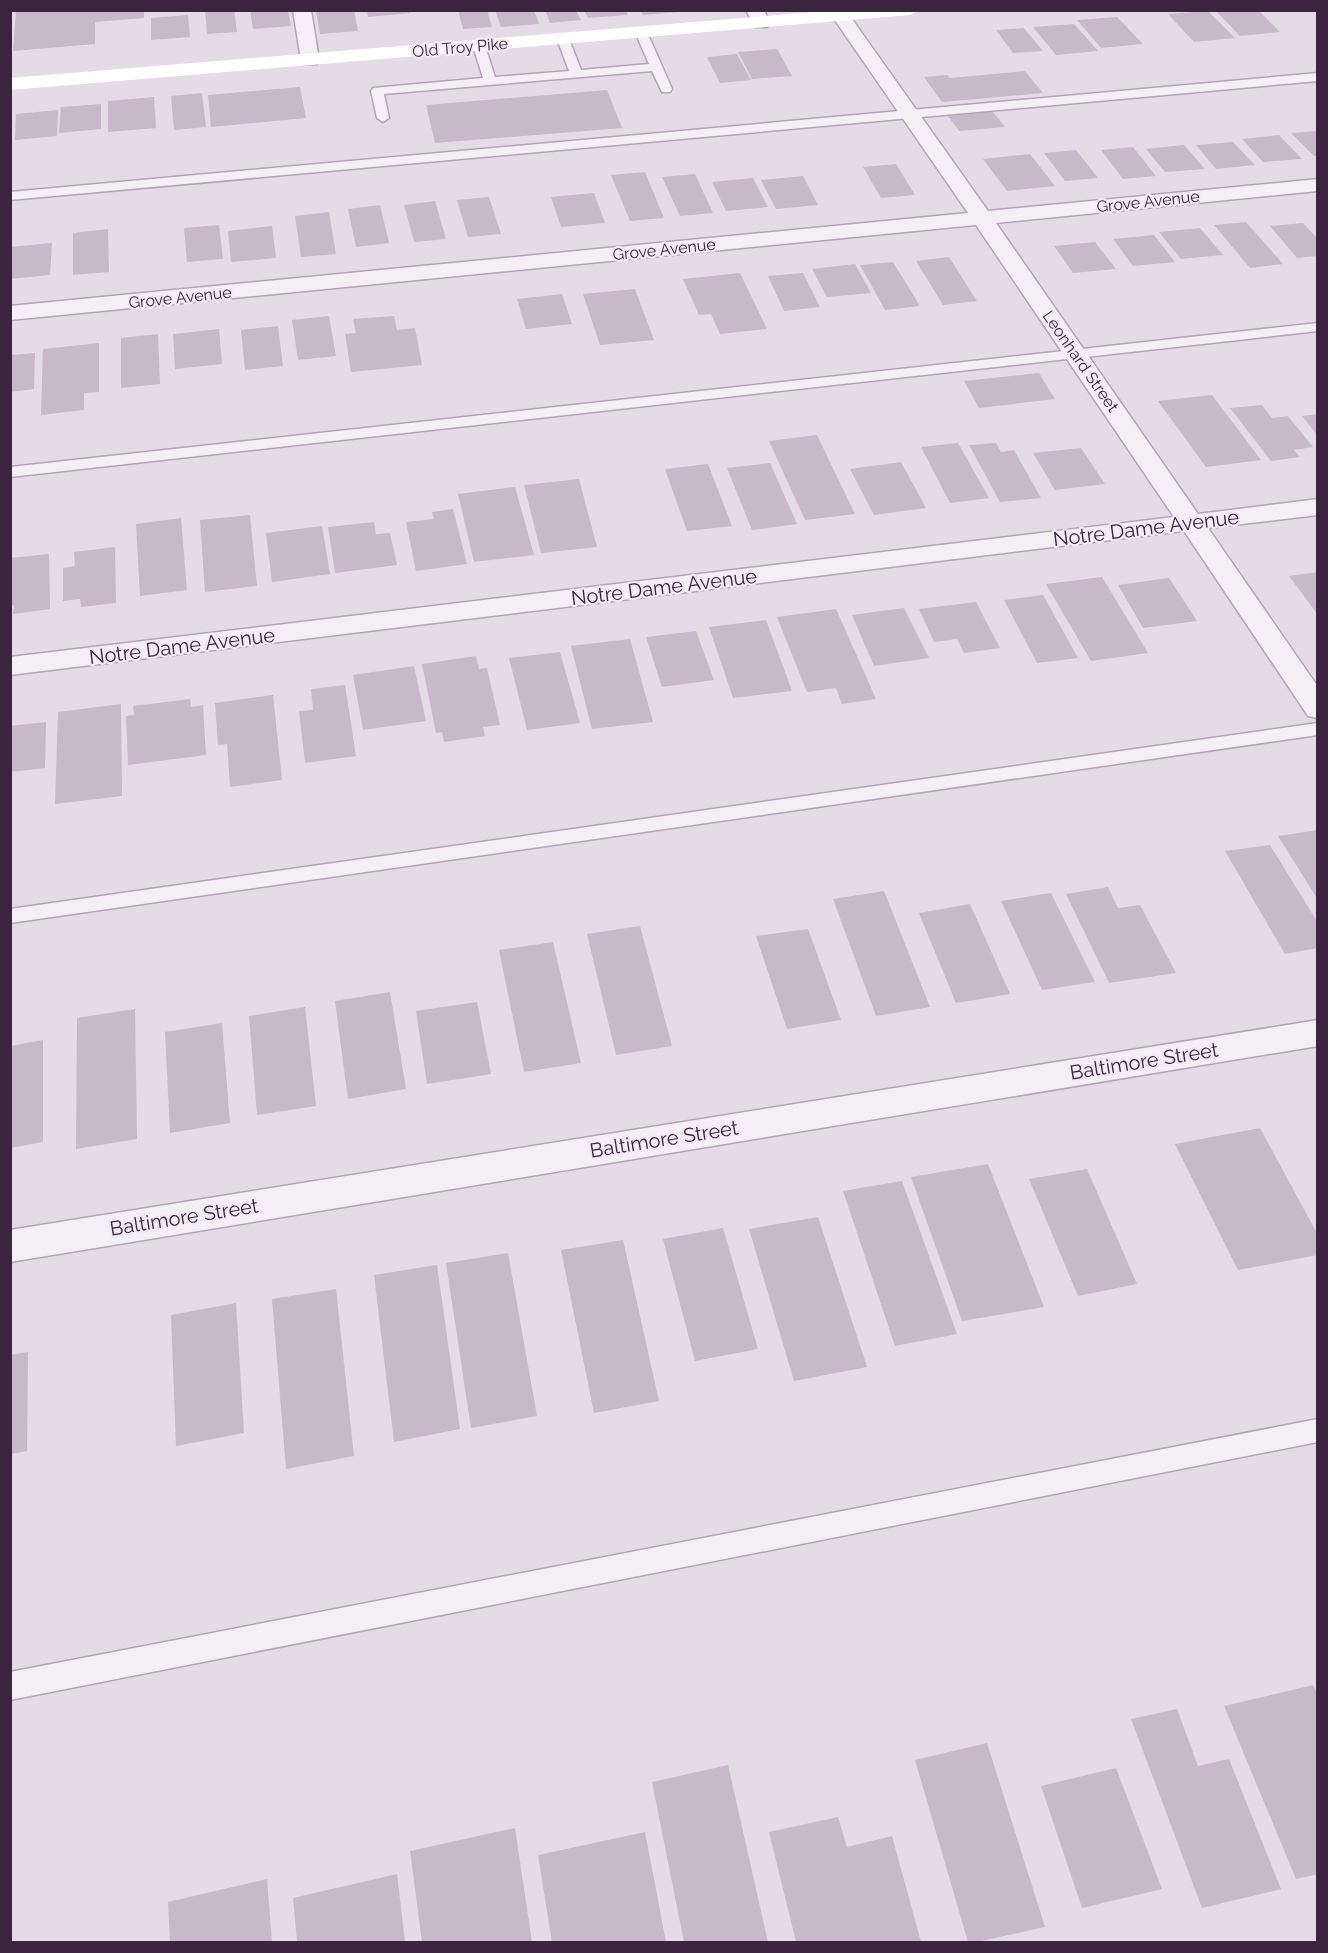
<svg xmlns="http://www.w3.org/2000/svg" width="1328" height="1953" font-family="Raleway,sans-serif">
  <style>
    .building { fill: #c7b8ca }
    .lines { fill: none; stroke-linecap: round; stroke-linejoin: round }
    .lane-casing { stroke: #b2a4b4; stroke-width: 3 }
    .street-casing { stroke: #b2a4b4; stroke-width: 3 }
    .lane { fill: #f4eef5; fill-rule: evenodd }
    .street { fill: #f4eef5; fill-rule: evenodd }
    .secondary { fill: #fff; fill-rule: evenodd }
    .labels { text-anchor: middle; stroke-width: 4.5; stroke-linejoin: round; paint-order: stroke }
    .far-street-label { font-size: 16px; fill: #3a243e; stroke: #f3eaf5 }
    .street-label { font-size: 20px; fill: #3a243e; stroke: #f3eaf5 }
  </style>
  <rect width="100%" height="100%" fill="#e5dbe7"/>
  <path class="building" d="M 16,10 L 144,10 L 144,18 L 95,22 L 95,44 L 13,51 Z
    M 205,10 L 234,10 L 237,32 L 207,34 Z
    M 250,10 L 288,10 L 291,26 L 253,29 Z
    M 354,10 L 358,31 L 320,34 L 316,12 Z
    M 367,10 L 409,10 L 410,13 L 368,17 Z
    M 458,10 L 487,10 L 492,27 L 463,29 Z
    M 495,10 L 534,10 L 539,24 L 501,27 Z
    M 545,10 L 576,10 L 581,20 L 550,23 Z
    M 584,10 L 626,10 L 628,15 L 588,18 Z
    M 641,10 L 678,10 L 678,12 L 643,15 Z
    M 1215,10 L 1258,10 L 1280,32 L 1240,36 Z
    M 1208,11 L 1235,38 L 1194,42 L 1168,14 Z
    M 188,15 L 190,37 L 151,40 L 151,18 Z
    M 1117,17 L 1143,44 L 1101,48 L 1077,20 Z
    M 1074,24 L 1098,51 L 1056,55 L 1033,27 Z
    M 1024,28 L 1043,51 L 1013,53 L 996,30 Z
    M 777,49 L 792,76 L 752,79 L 738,52 Z
    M 737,54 L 751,80 L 720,83 L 707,57 Z
    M 1025,71 L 1043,93 L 942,102 L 924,77 L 947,75 L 950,78 Z
    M 300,87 L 306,118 L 211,127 L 208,95 Z
    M 607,90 L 622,128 L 435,143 L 426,105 Z
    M 202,93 L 206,127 L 174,130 L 171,96 Z
    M 154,97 L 156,128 L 108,132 L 108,101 Z
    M 101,104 L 101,129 L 59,133 L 61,107 Z
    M 58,110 L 57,136 L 15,140 L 16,114 Z
    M 993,112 L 1005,127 L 959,131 L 948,116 Z
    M 1318,131 L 1318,156 L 1314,156 L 1291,133 Z
    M 1279,135 L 1302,159 L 1263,162 L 1242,139 Z
    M 1233,142 L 1255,165 L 1216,169 L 1196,145 Z
    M 1184,145 L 1205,169 L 1165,172 L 1146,149 Z
    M 1133,147 L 1156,176 L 1123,179 L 1101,150 Z
    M 1076,150 L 1098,178 L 1065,181 L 1044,153 Z
    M 1030,154 L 1055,186 L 1007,191 L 983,159 Z
    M 896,164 L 915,195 L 881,198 L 863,167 Z
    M 645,172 L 664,218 L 630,221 L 611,175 Z
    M 695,174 L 713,213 L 680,216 L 662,177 Z
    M 803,176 L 818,205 L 776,209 L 761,180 Z
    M 753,178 L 768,207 L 726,211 L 712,182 Z
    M 594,193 L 605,223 L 561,227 L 551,197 Z
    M 489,197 L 501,234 L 468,237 L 457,200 Z
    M 435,201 L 446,239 L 414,242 L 404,205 Z
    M 380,205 L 389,243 L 356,247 L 348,209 Z
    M 329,212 L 336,254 L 301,257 L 295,216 Z
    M 1246,222 L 1283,264 L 1250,268 L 1214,225 Z
    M 1303,223 L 1318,239 L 1318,256 L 1297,258 L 1270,226 Z
    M 219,225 L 223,259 L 187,262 L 184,228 Z
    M 272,226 L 276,258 L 231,262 L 228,231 Z
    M 1200,228 L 1223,255 L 1181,259 L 1159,232 Z
    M 108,229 L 109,272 L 73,275 L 73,233 Z
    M 1154,235 L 1175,262 L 1133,266 L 1113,239 Z
    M 1095,242 L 1116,269 L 1073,273 L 1054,246 Z
    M 52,243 L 50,275 L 10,279 L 10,247 Z
    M 949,257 L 977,301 L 943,305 L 916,261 Z
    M 893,262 L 920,306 L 885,310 L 860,265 Z
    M 855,264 L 871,293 L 827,297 L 812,269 Z
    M 740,273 L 767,329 L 720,334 L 711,314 L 699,315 L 683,279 Z
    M 803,273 L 820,307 L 784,311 L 768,276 Z
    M 635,289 L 654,340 L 600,345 L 583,294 Z
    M 562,294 L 572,324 L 526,329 L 517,299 Z
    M 329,316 L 336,356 L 298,360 L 292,320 Z
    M 394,316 L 397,330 L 415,328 L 422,365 L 351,372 L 345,334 L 356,333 L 353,319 Z
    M 278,326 L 283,366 L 245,370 L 241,330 Z
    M 219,329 L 222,364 L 175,369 L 173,334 Z
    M 158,334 L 160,384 L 121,388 L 121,338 Z
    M 99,343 L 99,392 L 84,393 L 84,410 L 41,415 L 43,349 Z
    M 35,353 L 34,389 L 10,392 L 10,355 Z
    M 1039,373 L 1055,399 L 979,408 L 964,381 Z
    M 1212,395 L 1261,460 L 1206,467 L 1158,401 Z
    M 1262,405 L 1272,418 L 1288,416 L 1313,447 L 1294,450 L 1300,457 L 1271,461 L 1230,408 Z
    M 1318,414 L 1318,436 L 1302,416 Z
    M 817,435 L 855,514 L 805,520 L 769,441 Z
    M 958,443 L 989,498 L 950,503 L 921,447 Z
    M 996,443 L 1001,452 L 1014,450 L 1041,498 L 1000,502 L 969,445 Z
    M 1081,448 L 1105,484 L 1055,490 L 1033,453 Z
    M 901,462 L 926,508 L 874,515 L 850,469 Z
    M 770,463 L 797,524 L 752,530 L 727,468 Z
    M 708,464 L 732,526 L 687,531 L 665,469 Z
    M 579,479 L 597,547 L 541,553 L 524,485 Z
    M 515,487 L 534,555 L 474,562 L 458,494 Z
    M 453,509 L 467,564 L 416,571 L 406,522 L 434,519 L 432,512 Z
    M 250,515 L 257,586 L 205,592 L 200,520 Z
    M 181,518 L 187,590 L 140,596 L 136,524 Z
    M 374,522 L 376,534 L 390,533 L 397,565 L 335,573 L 328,527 Z
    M 322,526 L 330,574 L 272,582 L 266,533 Z
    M 115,547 L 116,603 L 81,607 L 80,599 L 63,601 L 63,568 L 75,566 L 74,552 Z
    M 49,554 L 50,609 L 13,614 L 14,605 L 10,606 L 10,558 Z
    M 1318,572 L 1318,615 L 1289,576 Z
    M 1102,577 L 1148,653 L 1091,661 L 1046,584 Z
    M 1169,578 L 1197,621 L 1143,628 L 1118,585 Z
    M 1043,595 L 1078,658 L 1037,663 L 1004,600 Z
    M 976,602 L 1000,648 L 964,653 L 957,639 L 934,642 L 919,609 Z
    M 904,608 L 929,658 L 874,666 L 852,615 Z
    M 836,609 L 876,699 L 842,704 L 836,688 L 807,692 L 777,617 Z
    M 766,620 L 792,691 L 733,698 L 709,627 Z
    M 696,631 L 714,680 L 662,687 L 646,637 Z
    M 630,639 L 653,722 L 592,729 L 571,646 Z
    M 560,652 L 580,723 L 527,730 L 509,658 Z
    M 476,656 L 479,669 L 487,668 L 500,725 L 483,727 L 485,736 L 444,742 L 442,732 L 436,733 L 422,664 Z
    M 414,666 L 426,721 L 363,730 L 353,675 Z
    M 345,685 L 356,756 L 305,763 L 299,711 L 313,710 L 311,689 Z
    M 273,695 L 282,780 L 230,787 L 227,744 L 218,745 L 215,703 Z
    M 190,699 L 191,707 L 203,705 L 206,755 L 128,765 L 126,716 L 134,715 L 133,706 Z
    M 121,704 L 122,796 L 55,804 L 58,712 Z
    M 46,722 L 45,768 L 10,772 L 10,726 Z
    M 1318,830 L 1318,900 L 1278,836 Z
    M 1270,845 L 1318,923 L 1318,948 L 1285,954 L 1225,851 Z
    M 1108,887 L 1118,908 L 1140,905 L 1176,973 L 1109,983 L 1066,894 Z
    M 884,891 L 930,1007 L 876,1016 L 833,899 Z
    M 1051,893 L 1095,982 L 1042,990 L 1001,901 Z
    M 970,904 L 1010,994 L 956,1003 L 919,913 Z
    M 640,926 L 672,1046 L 616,1055 L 587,934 Z
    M 808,929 L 841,1020 L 787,1029 L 756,936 Z
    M 553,942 L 581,1063 L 524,1072 L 499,950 Z
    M 390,992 L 406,1089 L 348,1099 L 335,1001 Z
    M 477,1002 L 491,1074 L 427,1084 L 416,1011 Z
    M 305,1007 L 316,1106 L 257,1115 L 249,1016 Z
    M 135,1009 L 137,1139 L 76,1149 L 77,1018 Z
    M 222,1023 L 230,1123 L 170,1133 L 165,1032 Z
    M 43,1040 L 43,1142 L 10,1148 L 10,1046 Z
    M 1260,1128 L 1318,1235 L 1318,1255 L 1238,1270 L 1175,1144 Z
    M 988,1164 L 1044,1307 L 962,1321 L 911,1177 Z
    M 1087,1169 L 1137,1284 L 1078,1296 L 1029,1179 Z
    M 902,1181 L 957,1334 L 895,1346 L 843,1191 Z
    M 818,1217 L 867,1367 L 794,1381 L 749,1229 Z
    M 723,1228 L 758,1349 L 695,1361 L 663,1239 Z
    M 623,1240 L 659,1401 L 594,1413 L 561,1250 Z
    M 508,1253 L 537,1416 L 471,1428 L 446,1263 Z
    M 437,1265 L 460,1429 L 394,1442 L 374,1275 Z
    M 336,1289 L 354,1456 L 286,1469 L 272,1299 Z
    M 236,1303 L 244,1433 L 176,1446 L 171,1315 Z
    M 28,1352 L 27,1451 L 10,1454 L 10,1355 Z
    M 1313,1685 L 1318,1694 L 1318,1874 L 1296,1879 L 1224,1706 Z
    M 1177,1709 L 1198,1766 L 1229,1759 L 1281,1889 L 1202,1908 L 1131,1719 Z
    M 987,1743 L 1045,1927 L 977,1942 L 968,1942 L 915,1760 Z
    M 728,1765 L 768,1942 L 684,1942 L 652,1782 Z
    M 1116,1768 L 1162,1889 L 1082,1908 L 1041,1786 Z
    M 838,1817 L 847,1847 L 892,1836 L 921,1942 L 796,1942 L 769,1832 Z
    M 515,1828 L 532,1942 L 422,1942 L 410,1851 Z
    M 645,1832 L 666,1942 L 552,1942 L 538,1855 Z
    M 397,1874 L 405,1942 L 297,1942 L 293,1898 Z
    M 267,1879 L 272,1942 L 170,1942 L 168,1902 Z"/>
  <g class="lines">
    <defs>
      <path id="lane" d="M 641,29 L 647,32 L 672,89 L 670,92 L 662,92 L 652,71 L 384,94 L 389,118 L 383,122 L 377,118 L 371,91 L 373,88 L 483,78 L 473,46 L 475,44 L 483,44 L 485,46 L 495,77 L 569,71 L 557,39 L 563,36 L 569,39 L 581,70 L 649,64 L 635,32 Z
        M 1318,73 L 1318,81 L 10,200 L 10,192 Z
        M 1318,323 L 1318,331 L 10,477 L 10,467 Z
        M 1318,723 L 1318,735 L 10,923 L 10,909 Z
        M 1318,1419 L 1318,1442 L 10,1700 L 10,1672 Z"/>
      <path id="street" d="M 293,10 L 311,10 L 319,60 L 317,64 L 303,64 L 301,60 Z
        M 746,10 L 764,10 L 770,23 L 767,27 L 755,27 Z
        M 841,11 L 847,12 L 988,211 L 1318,179 L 1318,191 L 996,223 L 1198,514 L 1318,499 L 1318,515 L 1208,528 L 1318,687 L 1318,718 L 1308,716 L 1184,531 L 10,675 L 10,657 L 1174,517 L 976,225 L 10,320 L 10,306 L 968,213 L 832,16 L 835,12 Z
        M 1318,1020 L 1318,1046 L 10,1262 L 10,1230 Z"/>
    </defs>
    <use href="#lane" class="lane-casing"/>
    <use href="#street" class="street-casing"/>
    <use href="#lane" class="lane"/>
    <use href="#street" class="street"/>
    <path class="secondary" d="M 839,10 L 919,10 L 910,15 L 10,90 L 10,78 Z"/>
  </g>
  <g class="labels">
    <g class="far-street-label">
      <text transform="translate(460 47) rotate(-5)" y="6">Old Troy Pike</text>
      <text transform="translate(1148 201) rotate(-6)" y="6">Grove Avenue</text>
      <text transform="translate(664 249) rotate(-6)" y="6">Grove Avenue</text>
      <text transform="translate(180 297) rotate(-6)" y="6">Grove Avenue</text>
      <text transform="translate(1081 361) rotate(55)" y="6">Leonhard Street</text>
    </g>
    <g class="street-label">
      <text transform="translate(1146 528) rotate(-7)" y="7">Notre Dame Avenue</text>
      <text transform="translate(664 587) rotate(-7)" y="7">Notre Dame Avenue</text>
      <text transform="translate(182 646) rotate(-7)" y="7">Notre Dame Avenue</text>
      <text transform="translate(1144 1061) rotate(-9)" y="7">Baltimore Street</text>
      <text transform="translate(664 1139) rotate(-9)" y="7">Baltimore Street</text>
      <text transform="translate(184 1217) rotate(-9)" y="7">Baltimore Street</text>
    </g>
  </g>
  <rect width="1328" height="1953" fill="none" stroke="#3a243e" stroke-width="24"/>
</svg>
